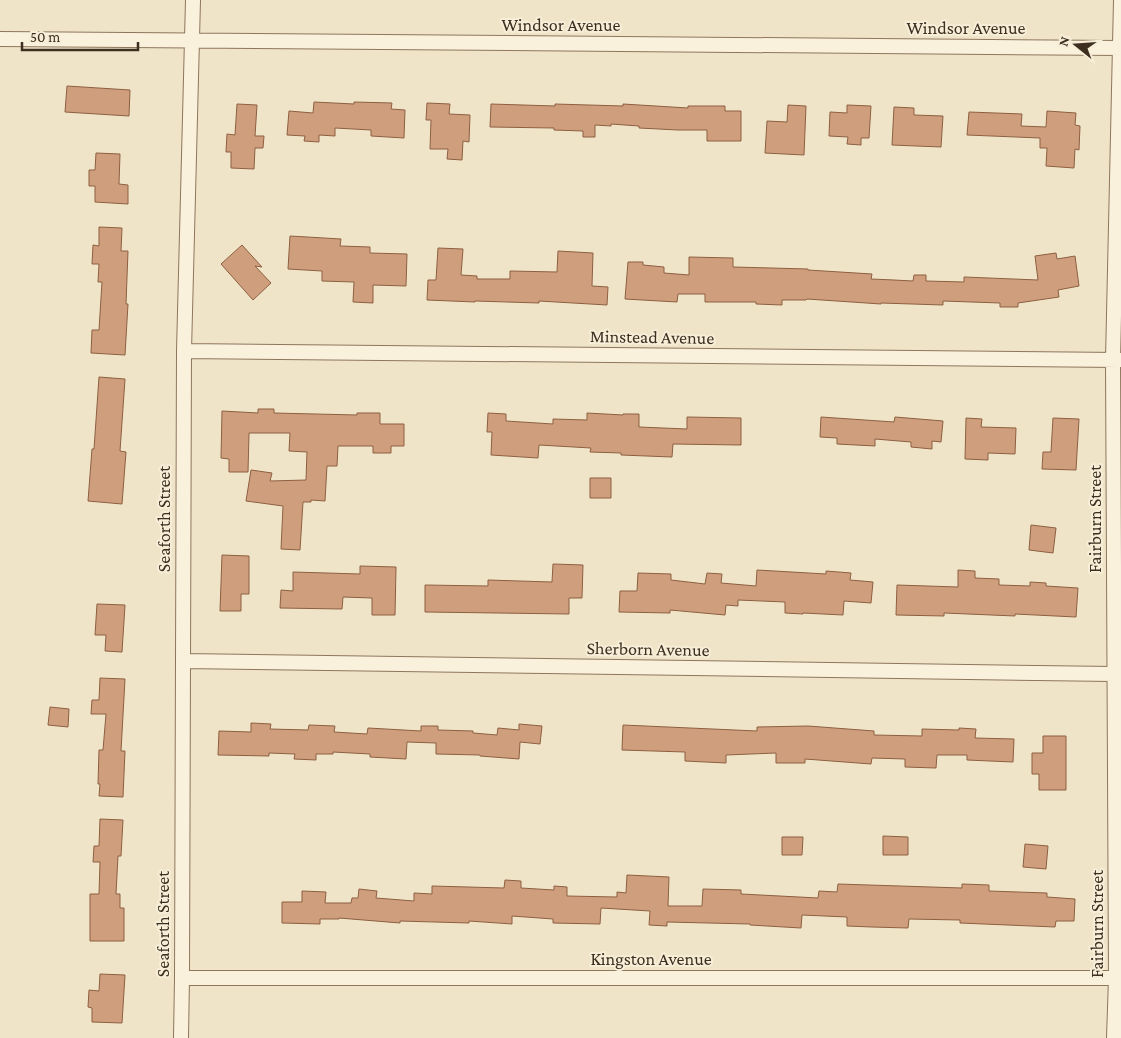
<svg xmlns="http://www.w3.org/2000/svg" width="1121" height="1038" font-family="'Crimson Pro',serif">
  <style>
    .building { fill: #cf9f7d; stroke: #8d5f41 }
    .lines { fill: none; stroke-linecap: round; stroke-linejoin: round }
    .minor-casing { stroke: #8d765c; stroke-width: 16 }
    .minor { stroke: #faf1dc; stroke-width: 14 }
    .labels { text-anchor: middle; stroke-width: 4; stroke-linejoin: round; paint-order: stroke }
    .street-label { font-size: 18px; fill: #3d2e20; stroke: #f7eed8 }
  </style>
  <rect width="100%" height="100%" fill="#f0e4c8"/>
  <path class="building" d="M 67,86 L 130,90 L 129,116 L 65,112 Z
    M 314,102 L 354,104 L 354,102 L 392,103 L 391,109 L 405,110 L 404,138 L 371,136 L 371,130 L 335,128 L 335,136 L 319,135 L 319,142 L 304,141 L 305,136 L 287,135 L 289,111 L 313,113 Z
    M 427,103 L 450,104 L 449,114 L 470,115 L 469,142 L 463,141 L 462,160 L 447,159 L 448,149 L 430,149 L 431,120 L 426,120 Z
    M 237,104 L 257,105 L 255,136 L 264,136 L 263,148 L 255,148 L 254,169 L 231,168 L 231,152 L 226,152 L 227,134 L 235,135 Z
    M 491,104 L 555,106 L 555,104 L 623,106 L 623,104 L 688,108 L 688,106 L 725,106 L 725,111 L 741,111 L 741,141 L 707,141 L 707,130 L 678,130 L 639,128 L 639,126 L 611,124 L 611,126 L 595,125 L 595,137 L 583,137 L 583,131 L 554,130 L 554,128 L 490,127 Z
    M 788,105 L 806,106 L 804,155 L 765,153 L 767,121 L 787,122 Z
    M 847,105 L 871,106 L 869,138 L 861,138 L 861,145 L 847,144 L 848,137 L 829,136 L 830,112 L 847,113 Z
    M 894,107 L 914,108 L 914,115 L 943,116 L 941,147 L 892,145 Z
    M 1047,111 L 1076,113 L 1075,125 L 1080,126 L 1079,150 L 1075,149 L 1074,168 L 1046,166 L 1047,148 L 1040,148 L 1040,138 L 967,135 L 969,112 L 1022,114 L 1021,126 L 1046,127 Z
    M 96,153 L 120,154 L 119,184 L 128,185 L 128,204 L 95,202 L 95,186 L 89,186 L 89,170 L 95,170 Z
    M 99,227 L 122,228 L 121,251 L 128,251 L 126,304 L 128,304 L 125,355 L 91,353 L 92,330 L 99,330 L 102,282 L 98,282 L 99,264 L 92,264 L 93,245 L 99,246 Z
    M 290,236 L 341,239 L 340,246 L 370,247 L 370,253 L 407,254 L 406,286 L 373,285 L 373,303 L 353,302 L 354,282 L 322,281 L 322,271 L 288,269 Z
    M 242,245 L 262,267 L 255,266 L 271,283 L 253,300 L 221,264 Z
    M 438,248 L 463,249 L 461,275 L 477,276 L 477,279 L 510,279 L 510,271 L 557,272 L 558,251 L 593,253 L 592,286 L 608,287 L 607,305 L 539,301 L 539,303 L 475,301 L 475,302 L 427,300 L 428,280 L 436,280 Z
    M 1056,253 L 1057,259 L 1075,256 L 1079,286 L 1058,290 L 1059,297 L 1018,303 L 1018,307 L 1000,307 L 1000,303 L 943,301 L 943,305 L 881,303 L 881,304 L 807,299 L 806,300 L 782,300 L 782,305 L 756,304 L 756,302 L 705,302 L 705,294 L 678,294 L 677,302 L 625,299 L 628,262 L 643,262 L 643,265 L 664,267 L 664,273 L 689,275 L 689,257 L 733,258 L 733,267 L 808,269 L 808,270 L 872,274 L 871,279 L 894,280 L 913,281 L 914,275 L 926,275 L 926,281 L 964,282 L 964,277 L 1038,280 L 1035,256 Z
    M 99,377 L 125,379 L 120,451 L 126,452 L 122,504 L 88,501 L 92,449 L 94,449 Z
    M 258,409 L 274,409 L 274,413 L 357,415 L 357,413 L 380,413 L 380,424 L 404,424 L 404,446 L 391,446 L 391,453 L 373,453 L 373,446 L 338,446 L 337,466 L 327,466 L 325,501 L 311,500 L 311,502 L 303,502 L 300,550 L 281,549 L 283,506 L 246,501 L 251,470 L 272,473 L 270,481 L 306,480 L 307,452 L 289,451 L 290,433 L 249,433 L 248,472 L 229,472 L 229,459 L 221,458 L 222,411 L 258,413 Z
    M 488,413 L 506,414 L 506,421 L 553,424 L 553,419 L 587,420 L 587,413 L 623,415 L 623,414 L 639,414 L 639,427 L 687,429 L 687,417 L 741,418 L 741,445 L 673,444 L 672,457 L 621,455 L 621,453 L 590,452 L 591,448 L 539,445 L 538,458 L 491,455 L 492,432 L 487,432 Z
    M 821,417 L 894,422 L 895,417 L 943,421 L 941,442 L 932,441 L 932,449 L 911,447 L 911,442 L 875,439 L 875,446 L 837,444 L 837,438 L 820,437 Z
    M 966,418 L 982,419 L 981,427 L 1016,428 L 1015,454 L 988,453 L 988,460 L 965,459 Z
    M 1053,418 L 1079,419 L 1076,470 L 1042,469 L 1043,452 L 1051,452 Z
    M 590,478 L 611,478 L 611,498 L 590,498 Z
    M 1031,525 L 1056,528 L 1053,553 L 1029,550 Z
    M 222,555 L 249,556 L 249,594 L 241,594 L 241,611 L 220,611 Z
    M 553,564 L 583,565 L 582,598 L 569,598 L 569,614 L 425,612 L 425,585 L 488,586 L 488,580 L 552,582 Z
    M 360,566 L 396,567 L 395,615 L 372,615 L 372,598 L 343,597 L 342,609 L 280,608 L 281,590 L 293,591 L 293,572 L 360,574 Z
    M 757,570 L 826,574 L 826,571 L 851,573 L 850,580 L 873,582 L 871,603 L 844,601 L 843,615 L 803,613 L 803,614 L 785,613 L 785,602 L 738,600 L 738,606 L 726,605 L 725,615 L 670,610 L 670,613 L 619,612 L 620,591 L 637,591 L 638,573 L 671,574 L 671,580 L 705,584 L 707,573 L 722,574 L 721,583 L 756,586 Z
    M 958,570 L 975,571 L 975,578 L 999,579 L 999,585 L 1030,586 L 1030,582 L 1046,583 L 1046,586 L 1078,588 L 1076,617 L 1015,614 L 1015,616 L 944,613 L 944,616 L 896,615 L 897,585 L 958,587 Z
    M 97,604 L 125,605 L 122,652 L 105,651 L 106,635 L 95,635 Z
    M 100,678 L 125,679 L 121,751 L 125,751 L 123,797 L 99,796 L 100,784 L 98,784 L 99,750 L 103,750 L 106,714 L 91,714 L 92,700 L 99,700 Z
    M 50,707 L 69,709 L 68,727 L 48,725 Z
    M 251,723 L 271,724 L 270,729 L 308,730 L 309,725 L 335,726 L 334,732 L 367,734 L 368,728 L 421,731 L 421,726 L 438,726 L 438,730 L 473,731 L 473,733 L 497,735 L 498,728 L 519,730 L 519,724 L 542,726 L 540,744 L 520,742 L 519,759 L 480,756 L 480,755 L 436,754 L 436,743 L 407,742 L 406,759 L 370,757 L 370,754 L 333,752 L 333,754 L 316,754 L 316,760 L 294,759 L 295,754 L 269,753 L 269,756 L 218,755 L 219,731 L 251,732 Z
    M 623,725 L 757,731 L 757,727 L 808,726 L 874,731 L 874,735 L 922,736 L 922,729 L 959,730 L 959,728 L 976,729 L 975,738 L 1014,739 L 1013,762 L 967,760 L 967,755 L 937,755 L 936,768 L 905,767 L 905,759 L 872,758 L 871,764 L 805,759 L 805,763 L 776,763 L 776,753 L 726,755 L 726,763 L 685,761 L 685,752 L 622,750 Z
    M 1043,736 L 1066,736 L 1066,790 L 1039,790 L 1039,774 L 1032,774 L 1032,753 L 1043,753 Z
    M 100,819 L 123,820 L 121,856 L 118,856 L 116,894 L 120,894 L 120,908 L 124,908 L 124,941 L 90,941 L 90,894 L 99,894 L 100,862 L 93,862 L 94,846 L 99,846 Z
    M 883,836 L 908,837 L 908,855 L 883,855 Z
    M 782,837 L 803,837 L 802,855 L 782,855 Z
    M 1025,844 L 1048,846 L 1046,869 L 1023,867 Z
    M 627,875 L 669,877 L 668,906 L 702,906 L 703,889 L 741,890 L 741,894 L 818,898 L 819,891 L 837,892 L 838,884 L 962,888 L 962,884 L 989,885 L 989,891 L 1047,893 L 1047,897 L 1075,899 L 1074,921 L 1056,921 L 1055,927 L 960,923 L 960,920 L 909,919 L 908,928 L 872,927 L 847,926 L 847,917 L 802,915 L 801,928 L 750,925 L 750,924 L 667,922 L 667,926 L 649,925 L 650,911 L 601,908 L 600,924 L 553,923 L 553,919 L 512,916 L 512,924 L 469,921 L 469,923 L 400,921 L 400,923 L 339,918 L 339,919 L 320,919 L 320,924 L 282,923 L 282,902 L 302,902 L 302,891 L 326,892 L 325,903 L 351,903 L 352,898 L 358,898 L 359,889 L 377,891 L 376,898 L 414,901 L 414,893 L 432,894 L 432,886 L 504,888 L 505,880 L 521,881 L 521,888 L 554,890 L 554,886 L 567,887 L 567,896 L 617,897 L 617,892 L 626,893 Z
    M 100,974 L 125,975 L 122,1023 L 92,1022 L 92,1008 L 88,1007 L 89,990 L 99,991 Z"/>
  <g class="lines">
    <defs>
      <path id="minor" d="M 0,39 L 1121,48
        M 184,351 L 1120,360
        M 183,661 L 1114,674
        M 182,978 L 1121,978
        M 181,1038 L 182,978 L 184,351 L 193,0
        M 1114,1038 L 1116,978 L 1113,360 L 1121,0"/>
    </defs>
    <use href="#minor" class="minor-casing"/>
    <use href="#minor" class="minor"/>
  </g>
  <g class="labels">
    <g class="street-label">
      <text x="561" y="31">Windsor Avenue</text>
      <text x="966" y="34">Windsor Avenue</text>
      <text transform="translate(652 337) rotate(1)" y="6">Minstead Avenue</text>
      <text transform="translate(164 519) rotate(-90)" y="6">Seaforth Street</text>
      <text transform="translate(1095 519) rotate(-90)" y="6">Fairburn Street</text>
      <text transform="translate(648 649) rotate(1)" y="6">Sherborn Avenue</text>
      <text transform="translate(163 924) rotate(-90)" y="6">Seaforth Street</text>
      <text transform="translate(1097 924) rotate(-90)" y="6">Fairburn Street</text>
      <text x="651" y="965">Kingston Avenue</text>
    </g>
  </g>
  <g transform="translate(1076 45) rotate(287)" stroke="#f7eed8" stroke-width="4" paint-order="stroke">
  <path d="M0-4L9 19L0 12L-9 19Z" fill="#3d2e20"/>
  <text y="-8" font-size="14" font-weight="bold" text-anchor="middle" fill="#3d2e20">N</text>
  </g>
  <path d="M22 42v8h116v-8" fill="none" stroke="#3d2e20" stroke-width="2.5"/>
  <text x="30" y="42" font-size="15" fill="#3d2e20" stroke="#f7eed8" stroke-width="4" paint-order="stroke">50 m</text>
</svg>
